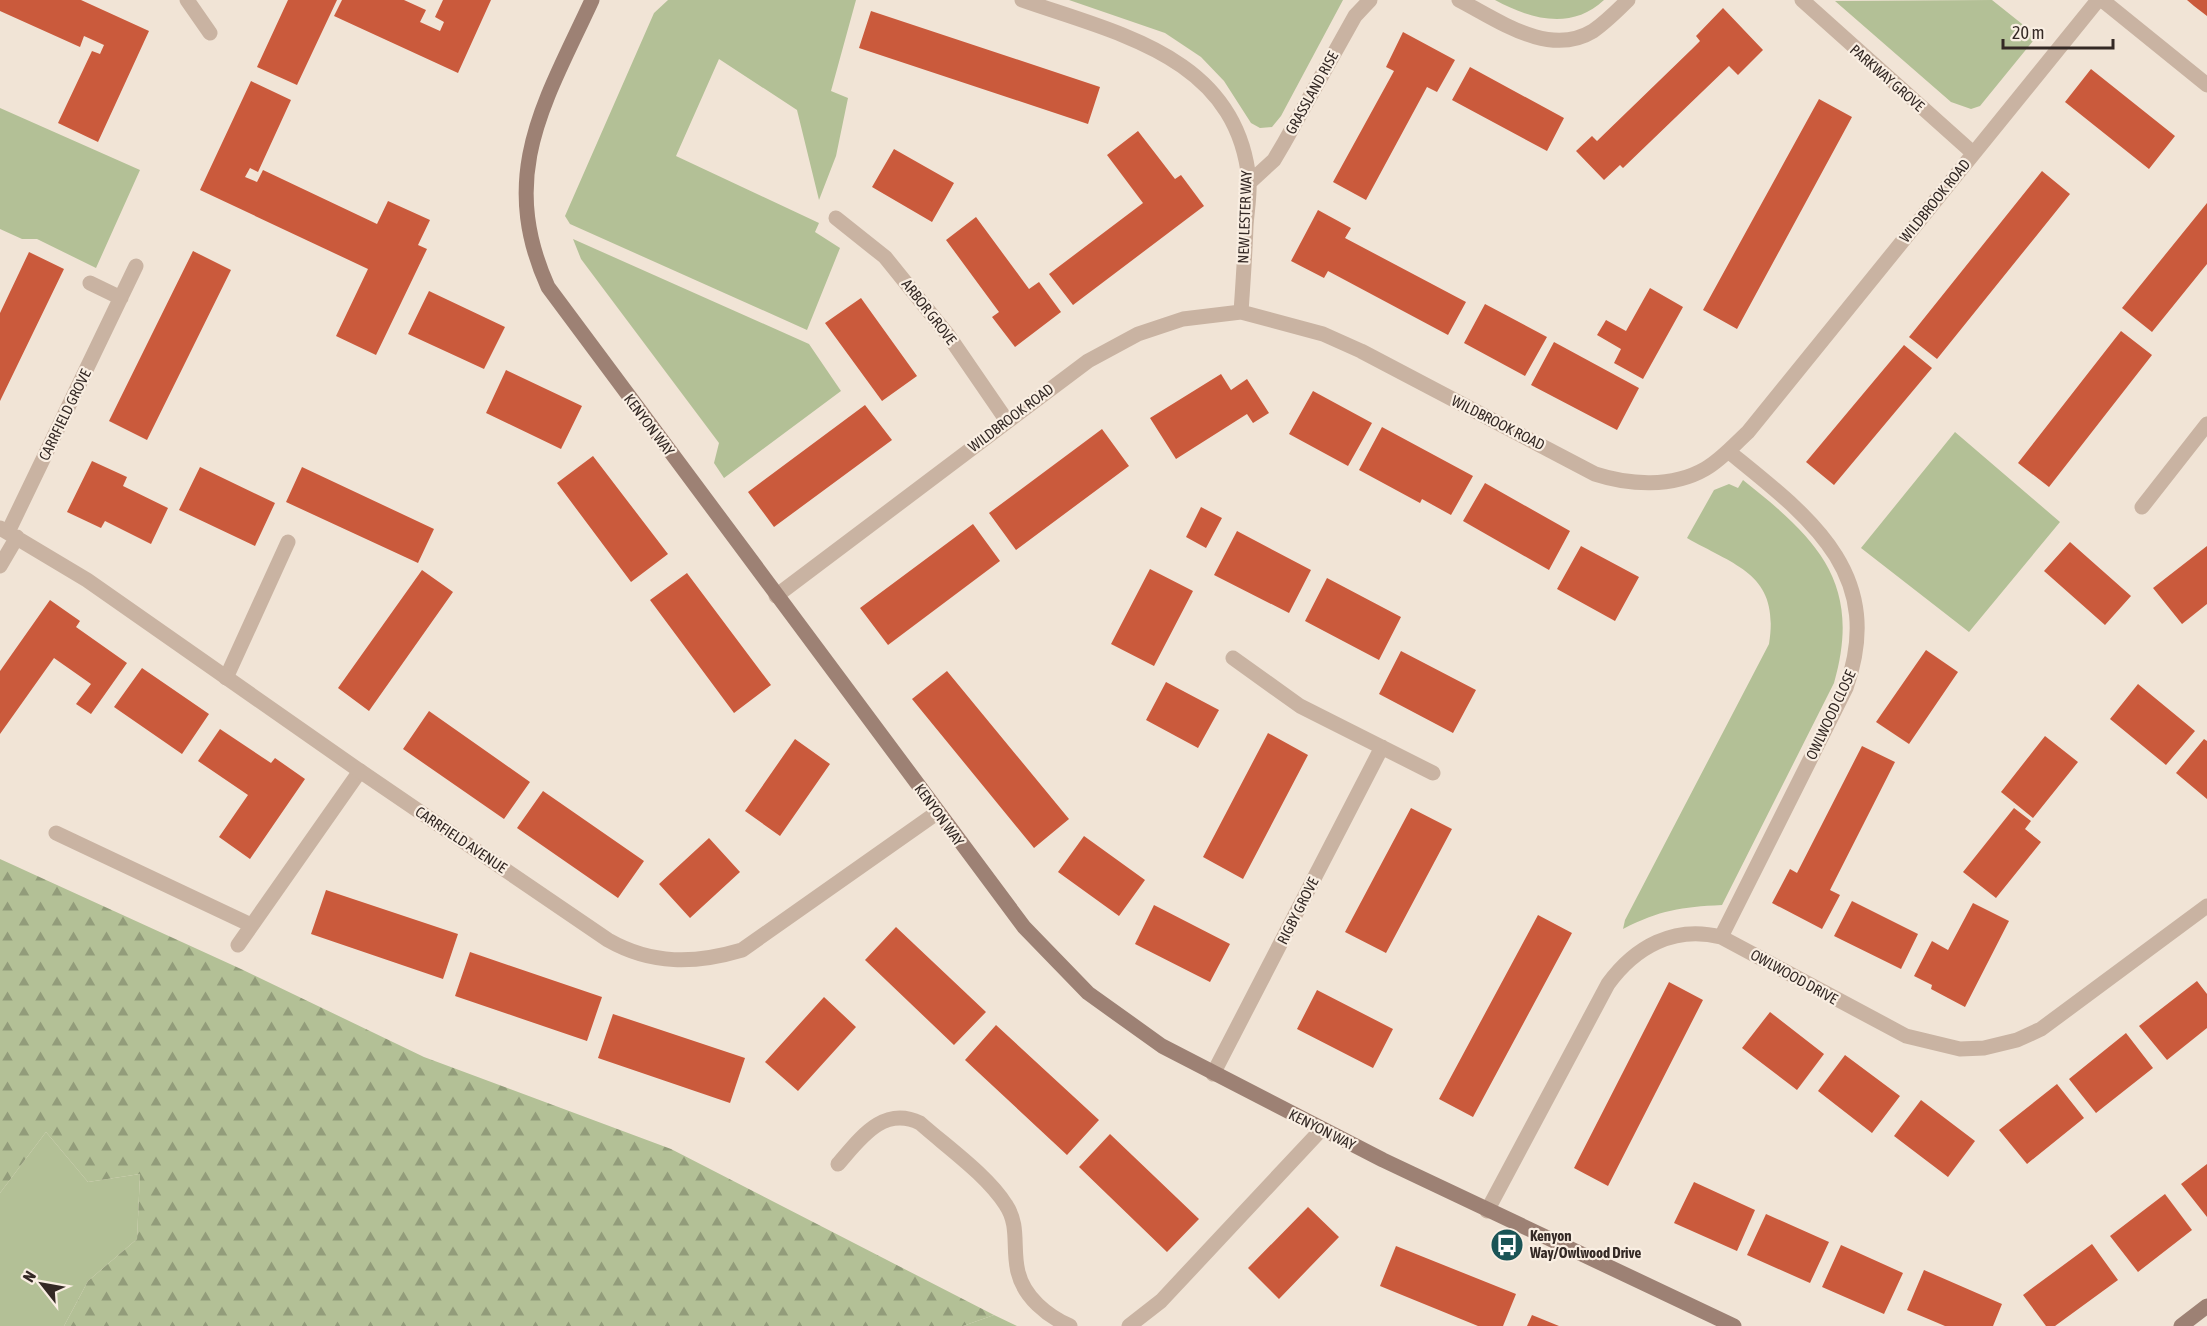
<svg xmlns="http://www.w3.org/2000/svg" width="2207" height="1326" font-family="'Asap Condensed',sans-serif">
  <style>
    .grass { fill: #b3c096 }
    .forest { fill: url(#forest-firs) }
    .building { fill: #ca5a3c }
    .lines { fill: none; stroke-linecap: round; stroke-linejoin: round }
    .lane { stroke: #c9b3a2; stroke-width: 15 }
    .street { stroke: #c9b3a2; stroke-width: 15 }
    .secondary { stroke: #9d8174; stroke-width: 15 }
    .labels { text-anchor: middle; stroke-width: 4.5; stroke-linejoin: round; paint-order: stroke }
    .street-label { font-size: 15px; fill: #342925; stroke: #f9eee2 }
    .poi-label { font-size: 15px; font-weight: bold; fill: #342925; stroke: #f9eee2; text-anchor: start }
  </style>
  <defs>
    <pattern id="forest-firs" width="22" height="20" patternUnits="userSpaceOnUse" patternTransform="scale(1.5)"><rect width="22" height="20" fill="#b3c096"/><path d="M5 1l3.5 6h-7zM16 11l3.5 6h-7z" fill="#929c7a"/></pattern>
  </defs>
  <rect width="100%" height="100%" fill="#f1e4d6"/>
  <path class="grass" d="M 668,0 L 856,0 L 831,91 L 848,98 L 836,156 L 819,200 L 797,110 L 719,59 L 676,156 L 819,223 L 815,232 L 840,248 L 807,330 L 570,224 L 565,216 L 654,13 Z
    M 1069,0 L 1343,0 L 1281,116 L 1272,127 L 1260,128 L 1251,123 L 1224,81 L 1201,57 L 1165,33 Z
    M 1495,0 L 1604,0 C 1571,31 1530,19 1495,0 Z
    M 1992,0 L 2037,36 L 1980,106 L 1971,109 L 1951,102 L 1835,1 Z
    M 0,108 L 140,170 L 96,268 L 37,239 L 22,239 L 0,229 Z
    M 573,239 L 809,344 L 841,391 L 724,478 L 714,463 L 719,443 L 581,259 Z
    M 1955,432 L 2060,522 L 1969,632 L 1861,548 Z
    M 1743,480 C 1816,538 1863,582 1834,683 L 1722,905 C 1681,907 1660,910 1623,929 L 1625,920 L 1769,644 C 1780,575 1738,567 1687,538 L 1714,490 L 1729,484 L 1738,488 Z
    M 46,1132 L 88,1182 L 140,1174 L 137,1239 L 88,1281 L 64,1326 L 0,1326 L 0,1193 Z
    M 994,1315 L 1017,1326 L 963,1326 Z"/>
  <path class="forest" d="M 0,859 L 241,969 L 424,1057 L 671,1149 L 994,1315 L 963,1326 L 64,1326 L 88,1281 L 137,1239 L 140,1174 L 88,1182 L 46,1132 L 0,1193 Z"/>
  <path class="building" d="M 0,0 L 81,0 L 149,31 L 98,142 L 58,123 L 92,51 L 100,54 L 104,45 L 84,36 L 80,47 L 0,11 Z
    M 288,0 L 337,0 L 297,85 L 257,67 Z
    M 342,0 L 404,0 L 426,10 L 420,22 L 440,31 L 444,22 L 435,17 L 443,0 L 491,0 L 458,73 L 334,16 Z
    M 2187,0 L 2207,0 L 2207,16 L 2194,6 Z
    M 1723,8 L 1763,50 L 1738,75 L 1729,66 L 1623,168 L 1620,165 L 1604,180 L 1576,151 L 1592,136 L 1597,141 L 1691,50 L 1700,41 L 1696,36 Z
    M 871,11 L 1100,87 L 1088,124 L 859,48 Z
    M 1403,32 L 1455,60 L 1437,92 L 1427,87 L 1366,200 L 1333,182 L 1394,71 L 1386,67 Z
    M 1470,67 L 1564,118 L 1547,151 L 1452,100 Z
    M 2091,69 L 2175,136 L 2149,169 L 2065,102 Z
    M 251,81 L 291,100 L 258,172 L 250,168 L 245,177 L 257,182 L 263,170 L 377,224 L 388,201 L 430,220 L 418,245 L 427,249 L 376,355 L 336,336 L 368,269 L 200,190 Z
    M 1819,99 L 1852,117 L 1737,329 L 1703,310 Z
    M 1138,131 L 1175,179 L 1181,175 L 1204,206 L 1073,305 L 1049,274 L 1143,203 L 1107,155 Z
    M 894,149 L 954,183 L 932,222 L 872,187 Z
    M 2042,171 L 2070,194 L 1937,359 L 1909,337 Z
    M 2207,203 L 2207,264 L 2152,332 L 2122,308 Z
    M 1318,210 L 1351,228 L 1345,238 L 1466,302 L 1448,335 L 1328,271 L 1324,278 L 1291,261 Z
    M 976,217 L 1029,289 L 1039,282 L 1061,312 L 1015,347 L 992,317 L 999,312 L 946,240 Z
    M 193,251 L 231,270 L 147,440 L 109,421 Z
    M 29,252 L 64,269 L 0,401 L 0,313 Z
    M 1650,288 L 1683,307 L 1643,379 L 1614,363 L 1621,349 L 1597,335 L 1606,320 L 1626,331 Z
    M 429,291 L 505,327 L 484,369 L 408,334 Z
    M 861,298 L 917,376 L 882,401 L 825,323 Z
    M 1485,304 L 1547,337 L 1525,376 L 1464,343 Z
    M 2121,331 L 2152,355 L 2049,487 L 2018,463 Z
    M 1554,342 L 1639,388 L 1617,430 L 1531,385 Z
    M 1904,345 L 1932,368 L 1834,485 L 1806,462 Z
    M 506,370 L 582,406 L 561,449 L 486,413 Z
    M 1221,374 L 1231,390 L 1247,379 L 1269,413 L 1253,423 L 1247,414 L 1176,459 L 1150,418 Z
    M 1313,391 L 1372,423 L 1348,466 L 1289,434 Z
    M 865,405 L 892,440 L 774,527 L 748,492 Z
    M 1382,427 L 1473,476 L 1451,515 L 1422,499 L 1420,503 L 1359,470 Z
    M 1102,429 L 1129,466 L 1016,550 L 989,513 Z
    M 593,456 L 668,554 L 631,582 L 557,483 Z
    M 92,461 L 127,477 L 123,486 L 168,508 L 151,544 L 105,521 L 101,528 L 67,512 Z
    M 200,467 L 275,503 L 255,546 L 179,510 Z
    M 302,467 L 434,529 L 418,563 L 286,502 Z
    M 1485,483 L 1570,531 L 1549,570 L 1463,521 Z
    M 1201,507 L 1222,518 L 1206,548 L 1186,537 Z
    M 973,524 L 1000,561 L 888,645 L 860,608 Z
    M 1237,531 L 1311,570 L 1289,613 L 1214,575 Z
    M 2070,542 L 2131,596 L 2105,625 L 2044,571 Z
    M 1581,546 L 1639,577 L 1615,621 L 1557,589 Z
    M 2207,546 L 2207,604 L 2182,624 L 2153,588 Z
    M 1150,569 L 1193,591 L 1154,666 L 1111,644 Z
    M 422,570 L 453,592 L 369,711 L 338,688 Z
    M 687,573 L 771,685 L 734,713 L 650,600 Z
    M 1327,578 L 1401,617 L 1379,660 L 1305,621 Z
    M 50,600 L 80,621 L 76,627 L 127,663 L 91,714 L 76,704 L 91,684 L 54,658 L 0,734 L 0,671 Z
    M 1926,650 L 1958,672 L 1909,744 L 1876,722 Z
    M 1401,651 L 1476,690 L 1453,733 L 1379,694 Z
    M 142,668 L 209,714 L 182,754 L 114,707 Z
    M 947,671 L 1069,819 L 1034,848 L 912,699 Z
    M 1166,682 L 1219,710 L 1198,748 L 1146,720 Z
    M 2138,684 L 2195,731 L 2166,765 L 2110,719 Z
    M 429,711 L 530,782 L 504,819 L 403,749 Z
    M 220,729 L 271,763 L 275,758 L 305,779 L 250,859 L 219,837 L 248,795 L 198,761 Z
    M 1268,733 L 1308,755 L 1243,879 L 1203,857 Z
    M 2045,736 L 2078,762 L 2033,818 L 2001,792 Z
    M 795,739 L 830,764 L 780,836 L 745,811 Z
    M 2204,739 L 2207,741 L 2207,799 L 2176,773 Z
    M 1862,746 L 1895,762 L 1830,890 L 1840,895 L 1822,929 L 1772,903 L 1790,869 L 1797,873 Z
    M 543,791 L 644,861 L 618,898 L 517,828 Z
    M 1411,808 L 1452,829 L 1386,953 L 1345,932 Z
    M 2014,808 L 2031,821 L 2025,829 L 2041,842 L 1996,898 L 1963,872 Z
    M 1084,836 L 1145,880 L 1119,916 L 1058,872 Z
    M 709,838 L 740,872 L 690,918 L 659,884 Z
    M 326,890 L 458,934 L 443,979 L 311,934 Z
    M 1852,901 L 1918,934 L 1901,969 L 1834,936 Z
    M 1973,903 L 2009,921 L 1965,1007 L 1931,989 L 1932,985 L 1914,976 L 1932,941 L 1948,950 Z
    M 1154,905 L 1230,944 L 1210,982 L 1135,944 Z
    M 1538,915 L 1572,933 L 1473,1117 L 1439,1099 Z
    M 896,927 L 986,1012 L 954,1045 L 865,960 Z
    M 470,952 L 602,997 L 587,1041 L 455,996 Z
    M 2197,981 L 2207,994 L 2207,1028 L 2167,1060 L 2139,1026 Z
    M 1669,982 L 1703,1000 L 1608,1186 L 1574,1168 Z
    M 1317,990 L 1393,1029 L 1373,1068 L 1297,1029 Z
    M 824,997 L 856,1027 L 798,1091 L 765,1062 Z
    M 1770,1012 L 1824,1054 L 1797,1090 L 1742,1048 Z
    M 613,1014 L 745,1058 L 730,1103 L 598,1058 Z
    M 996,1025 L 1099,1120 L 1067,1155 L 965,1060 Z
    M 2126,1033 L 2153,1068 L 2096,1113 L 2069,1079 Z
    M 1845,1055 L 1900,1096 L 1872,1133 L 1818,1091 Z
    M 2057,1084 L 2084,1118 L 2027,1164 L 1999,1130 Z
    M 1921,1100 L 1975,1141 L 1948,1177 L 1894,1136 Z
    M 1110,1134 L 1199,1219 L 1167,1252 L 1079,1167 Z
    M 2207,1164 L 2207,1217 L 2181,1184 Z
    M 1694,1182 L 1755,1210 L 1737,1251 L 1674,1223 Z
    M 2165,1194 L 2192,1230 L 2138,1272 L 2110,1236 Z
    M 1308,1207 L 1339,1237 L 1279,1299 L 1248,1268 Z
    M 1766,1214 L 1829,1242 L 1810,1283 L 1747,1255 Z
    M 2092,1244 L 2118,1280 L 2055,1326 L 2046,1326 L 2023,1295 Z
    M 1841,1245 L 1903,1273 L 1884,1314 L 1822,1287 Z
    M 1396,1246 L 1516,1294 L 1503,1326 L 1478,1326 L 1380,1286 Z
    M 1924,1270 L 2002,1304 L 1993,1326 L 1945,1326 L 1907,1310 Z
    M 1532,1315 L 1559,1326 L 1527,1326 Z"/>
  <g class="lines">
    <path class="lane" d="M 2142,507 L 2207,424
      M 226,678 L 288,542
      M 56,833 L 251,925
      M 238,945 L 360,771
      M 838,1164 C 860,1139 883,1105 920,1123 C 947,1147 987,1175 1006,1205 C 1020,1226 1012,1248 1018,1272 C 1024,1297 1047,1316 1070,1326
      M 1129,1326 L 1161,1301 L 1321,1130"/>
    <path class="street" d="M 187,0 L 210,33
      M 1022,0 C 1119,34 1237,57 1249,180 C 1250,195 1247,211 1246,226 C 1245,255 1243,283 1241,312
      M 1459,0 C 1498,20 1549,58 1593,31 C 1606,22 1617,11 1628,0
      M 1802,0 L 1973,153
      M 2102,0 L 2207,85
      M 1249,183 L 1274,160 L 1284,143 L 1355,16 L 1370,0
      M 836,218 L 885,257 L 948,335 L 1007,421
      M 90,283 L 121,298
      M 0,528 L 87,580 L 360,771 L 608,940 C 652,965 695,964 742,950 L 938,812
      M 8,532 L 136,266
      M 0,566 L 17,537
      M 776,596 L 1088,361 L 1138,334 L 1183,319 L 1241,312 L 1323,334 L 1361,351 L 1595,474 C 1629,485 1672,488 1705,469 C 1721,460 1735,444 1748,432 L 2098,0
      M 1233,658 L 1300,706 L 1433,773
      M 1721,937 L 1846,688 C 1887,572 1808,516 1728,451
      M 1213,1074 L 1382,747
      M 1487,1211 L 1608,984 C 1635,947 1674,925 1721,937 L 1906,1036 L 1960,1049 L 1984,1048 L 2017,1040 L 2041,1029 L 2207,906"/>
    <path class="secondary" d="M 592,0 C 545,102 497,174 548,287 L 1024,927 L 1088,993 L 1162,1046 L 1383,1160 L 1734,1326
      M 2181,1326 L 2207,1306"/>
  </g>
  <defs>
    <symbol id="bus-disc" viewBox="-11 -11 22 22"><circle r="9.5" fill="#1a5456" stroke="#f9eee2"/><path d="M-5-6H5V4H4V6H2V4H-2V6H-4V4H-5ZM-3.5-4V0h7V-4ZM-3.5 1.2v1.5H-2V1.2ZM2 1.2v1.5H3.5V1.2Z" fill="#fff"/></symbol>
  </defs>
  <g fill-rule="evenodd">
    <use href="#bus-disc" x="1488" y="1226" width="38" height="38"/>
  </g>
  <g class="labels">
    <g class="street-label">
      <text transform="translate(1887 78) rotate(41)" y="5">PARKWAY GROVE</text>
      <text transform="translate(1312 93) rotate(-61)" y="5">GRASSLAND RISE</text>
      <text transform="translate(1935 201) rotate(-51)" y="5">WILDBROOK ROAD</text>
      <text transform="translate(1245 217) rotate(-88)" y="5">NEW LESTER WAY</text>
      <text transform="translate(929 312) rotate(52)" y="5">ARBOR GROVE</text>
      <text transform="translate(65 415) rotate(-64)" y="5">CARRFIELD GROVE</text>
      <text transform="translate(1011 418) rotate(-37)" y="5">WILDBROOK ROAD</text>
      <text transform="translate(1498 423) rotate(27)" y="5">WILDBROOK ROAD</text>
      <text transform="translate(649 425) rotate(53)" y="5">KENYON WAY</text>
      <text transform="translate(1831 715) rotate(-65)" y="5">OWLWOOD CLOSE</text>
      <text transform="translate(939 815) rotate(54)" y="5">KENYON WAY</text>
      <text transform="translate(461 840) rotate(34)" y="5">CARRFIELD AVENUE</text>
      <text transform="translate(1298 911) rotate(-63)" y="5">RIGBY GROVE</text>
      <text transform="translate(1794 977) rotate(29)" y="5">OWLWOOD DRIVE</text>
      <text transform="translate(1322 1130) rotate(27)" y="5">KENYON WAY</text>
    </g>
    <g class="poi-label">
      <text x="1530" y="1241">Kenyon<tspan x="1530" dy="17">Way/Owlwood Drive</tspan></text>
    </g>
  </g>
  <g transform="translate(42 1284) rotate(301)" stroke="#f9eee2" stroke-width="4.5" paint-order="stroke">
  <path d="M0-4.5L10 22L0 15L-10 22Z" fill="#342925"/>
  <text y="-9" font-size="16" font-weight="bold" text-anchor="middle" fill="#342925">N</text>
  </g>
  <path d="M2003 39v9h110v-9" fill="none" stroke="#342925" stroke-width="3"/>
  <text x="2012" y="39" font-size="18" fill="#342925" stroke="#f9eee2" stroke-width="4.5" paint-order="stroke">20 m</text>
</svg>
